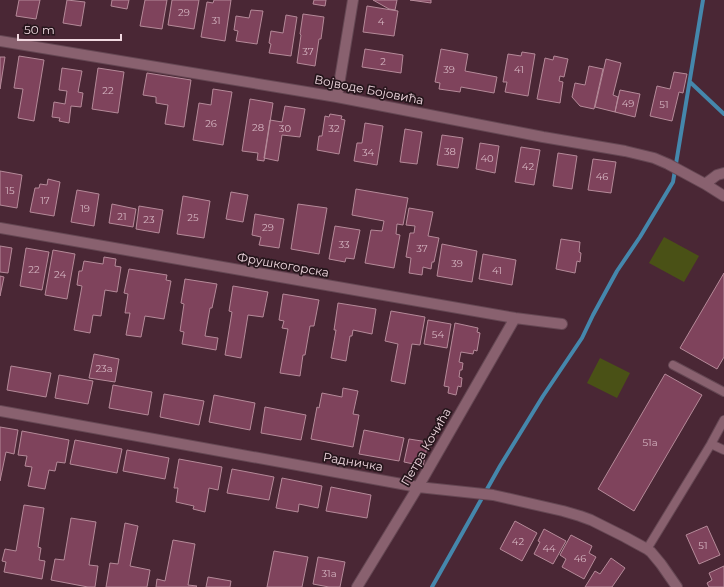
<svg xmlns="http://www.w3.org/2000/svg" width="724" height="587" font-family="Montserrat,sans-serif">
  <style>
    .green { fill: #4a5116 }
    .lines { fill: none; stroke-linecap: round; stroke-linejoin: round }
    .stream { stroke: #4587ac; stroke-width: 4 }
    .building { fill: #7f435c; stroke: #b58a99 }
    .service-casing { stroke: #654753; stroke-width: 10 }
    .minor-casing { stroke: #654753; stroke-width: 12 }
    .service { stroke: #89616f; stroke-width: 8 }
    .minor { stroke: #89616f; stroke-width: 10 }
    .labels { text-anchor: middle; stroke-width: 3.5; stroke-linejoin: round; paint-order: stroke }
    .number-label { font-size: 10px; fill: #d4b4c0 }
    .street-label { font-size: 12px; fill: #f1d9e1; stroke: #26161c }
  </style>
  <rect width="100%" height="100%" fill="#4a2735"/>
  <path class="green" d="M 664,237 L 699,256 L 684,282 L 649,263 Z
    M 600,358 L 630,373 L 617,398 L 587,383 Z"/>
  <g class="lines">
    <path class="stream" d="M 690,82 L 724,114
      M 432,587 L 500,466 L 543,396 L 582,338 L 593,315 L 617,271 L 640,237 L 673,182 L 703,0"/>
  </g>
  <path class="building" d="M 19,0 L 40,0 L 36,19 L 16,16 Z
    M 67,0 L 85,2 L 81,26 L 63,23 Z
    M 112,0 L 129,0 L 127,9 L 111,6 Z
    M 145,0 L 167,0 L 162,29 L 140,26 Z
    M 172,0 L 199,0 L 194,29 L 168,25 Z
    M 214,0 L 231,0 L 225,41 L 201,37 L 207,2 L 213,3 Z
    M 314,0 L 326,0 L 325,6 L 313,4 Z
    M 373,0 L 397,0 L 395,10 L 389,9 Z
    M 410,0 L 431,0 L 431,3 Z
    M 367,6 L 398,11 L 394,36 L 363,32 Z
    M 251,10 L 263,11 L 257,44 L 236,41 L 238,31 L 234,30 L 236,16 L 249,18 Z
    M 303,14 L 324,17 L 321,39 L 319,39 L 315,66 L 297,63 L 301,35 L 300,34 Z
    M 286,15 L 297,17 L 291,56 L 269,53 L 271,44 L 269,43 L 271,31 L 283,33 Z
    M 365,49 L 403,55 L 401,73 L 362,67 Z
    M 441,49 L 468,54 L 465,71 L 497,77 L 494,93 L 461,87 L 460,92 L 439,89 L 440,83 L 435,82 Z
    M 522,52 L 535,54 L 528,96 L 505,92 L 507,82 L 503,82 L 508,54 L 521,56 Z
    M 19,56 L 44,60 L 34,121 L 18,118 L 23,89 L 14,88 Z
    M 554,56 L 568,59 L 564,77 L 560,76 L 559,81 L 563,82 L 560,103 L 537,99 L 545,58 L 553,60 Z
    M 0,57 L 5,57 L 0,89 Z
    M 606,59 L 621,63 L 613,95 L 618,97 L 615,112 L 595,107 Z
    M 589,66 L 603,69 L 594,109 L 580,106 L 572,97 L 575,83 L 585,85 Z
    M 62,68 L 82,71 L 78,92 L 83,93 L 81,107 L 71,106 L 69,123 L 59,121 L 60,118 L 52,117 L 54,102 L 65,104 L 67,91 L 59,90 Z
    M 98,68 L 124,72 L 118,113 L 92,109 Z
    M 674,72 L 687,74 L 683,93 L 679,92 L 672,121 L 650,116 L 657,86 L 670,89 Z
    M 147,73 L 191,80 L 184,127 L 165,124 L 168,105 L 156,103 L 156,97 L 143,95 Z
    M 213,89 L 232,92 L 223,145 L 193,140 L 199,103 L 211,105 Z
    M 620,90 L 640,94 L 635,117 L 615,112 Z
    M 250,99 L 273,103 L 264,161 L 257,160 L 258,153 L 242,151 Z
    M 285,106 L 305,109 L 300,137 L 282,135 L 278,161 L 264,158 L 270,120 L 282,122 Z
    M 330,114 L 342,116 L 341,119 L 345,120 L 339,154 L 317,150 L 319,136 L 322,136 L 325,116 L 329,117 Z
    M 365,123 L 383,126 L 377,165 L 354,161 L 357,143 L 362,143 Z
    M 405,129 L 422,132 L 417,164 L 400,162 Z
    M 442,135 L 463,138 L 458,168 L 437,165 Z
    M 480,143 L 499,146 L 495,173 L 476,169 Z
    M 521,147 L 540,150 L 534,185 L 515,182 Z
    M 558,153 L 577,156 L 572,189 L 553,186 Z
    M 593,159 L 616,162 L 611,193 L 588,190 Z
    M 0,171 L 22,175 L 17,208 L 0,205 Z
    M 48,179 L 60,182 L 54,216 L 30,212 L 35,188 L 39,188 L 40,184 L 47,185 Z
    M 356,189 L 408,198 L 403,225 L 397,224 L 396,234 L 400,235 L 394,268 L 365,263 L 371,230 L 382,231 L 384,221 L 352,215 Z
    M 77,190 L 99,194 L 94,226 L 71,222 Z
    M 231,192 L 248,195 L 243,222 L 226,219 Z
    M 183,196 L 210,201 L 204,238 L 177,234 Z
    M 112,204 L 136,209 L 133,227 L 109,223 Z
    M 298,204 L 327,208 L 319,254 L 291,249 Z
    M 139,206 L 163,210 L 159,233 L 136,229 Z
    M 409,208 L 433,212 L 428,236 L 439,238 L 434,262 L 432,262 L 431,269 L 423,267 L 422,275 L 409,273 L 411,258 L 406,257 L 410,233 L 414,233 L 415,226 L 406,225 Z
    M 255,214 L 284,219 L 279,248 L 259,245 L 261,237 L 252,235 Z
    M 335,226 L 360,230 L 354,259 L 346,258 L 345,262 L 329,259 Z
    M 561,239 L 580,242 L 579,252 L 581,253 L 580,262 L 577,261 L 575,273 L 556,269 Z
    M 442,244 L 477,251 L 472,282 L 437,276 Z
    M 0,246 L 12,248 L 8,273 L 0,272 Z
    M 26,248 L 49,252 L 42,290 L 20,286 Z
    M 53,250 L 75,254 L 67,299 L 45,295 Z
    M 483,254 L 516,260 L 512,285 L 479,279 Z
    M 104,257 L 116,259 L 115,266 L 121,267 L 117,292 L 105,290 L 101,316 L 93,315 L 90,333 L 74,330 L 82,286 L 77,285 L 79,271 L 82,271 L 84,261 L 103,264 Z
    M 129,269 L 167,275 L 166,280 L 171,281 L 164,319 L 145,316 L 141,337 L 126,335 L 130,313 L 125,313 L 128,294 L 124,293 Z
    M 724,273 L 724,357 L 717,369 L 680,348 Z
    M 0,276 L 4,277 L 0,296 Z
    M 185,279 L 217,284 L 212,308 L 210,308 L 205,336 L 218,338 L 216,350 L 182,344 L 184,332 L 180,331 L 184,304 L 181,303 Z
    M 233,286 L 268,292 L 263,317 L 248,315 L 241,358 L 225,355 L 232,312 L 229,311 Z
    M 283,294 L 319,300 L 314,326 L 310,326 L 305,355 L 303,355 L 300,376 L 280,373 L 288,329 L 282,328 L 284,321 L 279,320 Z
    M 338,303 L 376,309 L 372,334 L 353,330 L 352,336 L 350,336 L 346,361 L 331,358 L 336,330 L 334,330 Z
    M 391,311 L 425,317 L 420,345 L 412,344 L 405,384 L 391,381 L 398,344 L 385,341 Z
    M 428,320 L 451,324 L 447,348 L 424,344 Z
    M 455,323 L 478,328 L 477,332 L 480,333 L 477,351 L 474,350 L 473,354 L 461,352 L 459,362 L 463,363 L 462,370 L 460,370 L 459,377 L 462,378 L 461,387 L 458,386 L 456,395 L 448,393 L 449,387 L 444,386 Z
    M 94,354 L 119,359 L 115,382 L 89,378 Z
    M 11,366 L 51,373 L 46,397 L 7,390 Z
    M 665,374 L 702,395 L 634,511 L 598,489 Z
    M 59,375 L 93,381 L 88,404 L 55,398 Z
    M 113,385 L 152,392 L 148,415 L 109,408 Z
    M 343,388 L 358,391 L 353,414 L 359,415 L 353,447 L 311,439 L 317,407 L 319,408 L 322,393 L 342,397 Z
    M 164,394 L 204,401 L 199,425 L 160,417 Z
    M 214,395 L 255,403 L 250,430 L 209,422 Z
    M 265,407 L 306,415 L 301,440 L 261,433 Z
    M 0,427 L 18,430 L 14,454 L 6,452 L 0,481 Z
    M 364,430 L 404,438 L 399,461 L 359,454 Z
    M 22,431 L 69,440 L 65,463 L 57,462 L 55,471 L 49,470 L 45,489 L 28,486 L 32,467 L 25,466 L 27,456 L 18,455 Z
    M 409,439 L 428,442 L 423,466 L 404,462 Z
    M 75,440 L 122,449 L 117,473 L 70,464 Z
    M 127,450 L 169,458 L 165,479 L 123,471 Z
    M 179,459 L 222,467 L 218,490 L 209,488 L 205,512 L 193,509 L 194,506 L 176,502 L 178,488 L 174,488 Z
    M 232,469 L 274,477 L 269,500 L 227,493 Z
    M 282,478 L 322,486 L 318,508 L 299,504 L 298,512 L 276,508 Z
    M 331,487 L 371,495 L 367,518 L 326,511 Z
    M 24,505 L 44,508 L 38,547 L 41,548 L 39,560 L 45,561 L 42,579 L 4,572 L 6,562 L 2,561 L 5,549 L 16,551 Z
    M 71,518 L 96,522 L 89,565 L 98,566 L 95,587 L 88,587 L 51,580 L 55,559 L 64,560 Z
    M 515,521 L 537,533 L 522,561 L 500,549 Z
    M 125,523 L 138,526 L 130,566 L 150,570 L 147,587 L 106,587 L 110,563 L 118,564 Z
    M 707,526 L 720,555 L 699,564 L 686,535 Z
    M 544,529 L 566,541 L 553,564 L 534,554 L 540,542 L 538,541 Z
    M 571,535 L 592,546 L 589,553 L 596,557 L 584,579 L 562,567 L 566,559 L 560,555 Z
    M 173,540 L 195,544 L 188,585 L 197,586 L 196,587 L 156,587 L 157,579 L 165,581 Z
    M 274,551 L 308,557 L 302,587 L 267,587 Z
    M 318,557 L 345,562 L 340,587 L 329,587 L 313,584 Z
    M 611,558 L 625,568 L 612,587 L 585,587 L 595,571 L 600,574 Z
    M 724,566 L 724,587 L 709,587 L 707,583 L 712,580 L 709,573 Z
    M 208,577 L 231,581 L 230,587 L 206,587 Z"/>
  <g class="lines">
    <defs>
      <path id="service" d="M 673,365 L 724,392
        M 711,444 L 724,450
        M 647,549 L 711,444 L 724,420"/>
      <path id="minor" d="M 0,41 L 337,97 L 543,137 L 625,151 L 654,158 L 668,164 L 705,184 L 724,196
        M 337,97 L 353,0
        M 705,184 L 717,175 L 724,173
        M 0,228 L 515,318 L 562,324
        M 0,411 L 418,487 L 493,495 L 563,511 L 580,516 L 591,520 L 625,537 L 647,549 L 651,552 L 661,564 L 677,587
        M 357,587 L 418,487 L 515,318"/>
    </defs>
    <use href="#service" class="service-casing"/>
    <use href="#minor" class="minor-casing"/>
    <use href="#service" class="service"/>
    <use href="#minor" class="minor"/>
  </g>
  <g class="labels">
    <g class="number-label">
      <text x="184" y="16">29</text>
      <text x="216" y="24">31</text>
      <text x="381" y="25">4</text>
      <text x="308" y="55">37</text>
      <text x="383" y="65">2</text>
      <text x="449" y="73">39</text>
      <text x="519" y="73">41</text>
      <text x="108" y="94">22</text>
      <text x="628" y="107">49</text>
      <text x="664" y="108">51</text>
      <text x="211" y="127">26</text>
      <text x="258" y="131">28</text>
      <text x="285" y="132">30</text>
      <text x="334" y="132">32</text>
      <text x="450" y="155">38</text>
      <text x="368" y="156">34</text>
      <text x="487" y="162">40</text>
      <text x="528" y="170">42</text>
      <text x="602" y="180">46</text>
      <text x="10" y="194">15</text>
      <text x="45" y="204">17</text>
      <text x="85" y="212">19</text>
      <text x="122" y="220">21</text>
      <text x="193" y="221">25</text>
      <text x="149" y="223">23</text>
      <text x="268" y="231">29</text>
      <text x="344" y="248">33</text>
      <text x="422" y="252">37</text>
      <text x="457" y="267">39</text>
      <text x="34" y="273">22</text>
      <text x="497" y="274">41</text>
      <text x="60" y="278">24</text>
      <text x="438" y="338">54</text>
      <text x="104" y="372">23a</text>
      <text x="650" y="446">51a</text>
      <text x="518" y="545">42</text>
      <text x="703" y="549">51</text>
      <text x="549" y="552">44</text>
      <text x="580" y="562">46</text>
      <text x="329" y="577">31a</text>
    </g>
    <g class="street-label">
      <text transform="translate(369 90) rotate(11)" y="4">Војводе Бојовића</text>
      <text transform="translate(283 265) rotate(10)" y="4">Фрушкогорска</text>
      <text transform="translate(426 447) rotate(-60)" y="4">Петра Кочића</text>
      <text transform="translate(353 462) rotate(10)" y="4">Радничка</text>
    </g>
  </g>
  <path d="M18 34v6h103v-6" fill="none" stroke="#f1d9e1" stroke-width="2"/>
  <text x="24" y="34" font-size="12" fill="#f1d9e1" stroke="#26161c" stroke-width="3" paint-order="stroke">50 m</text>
</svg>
